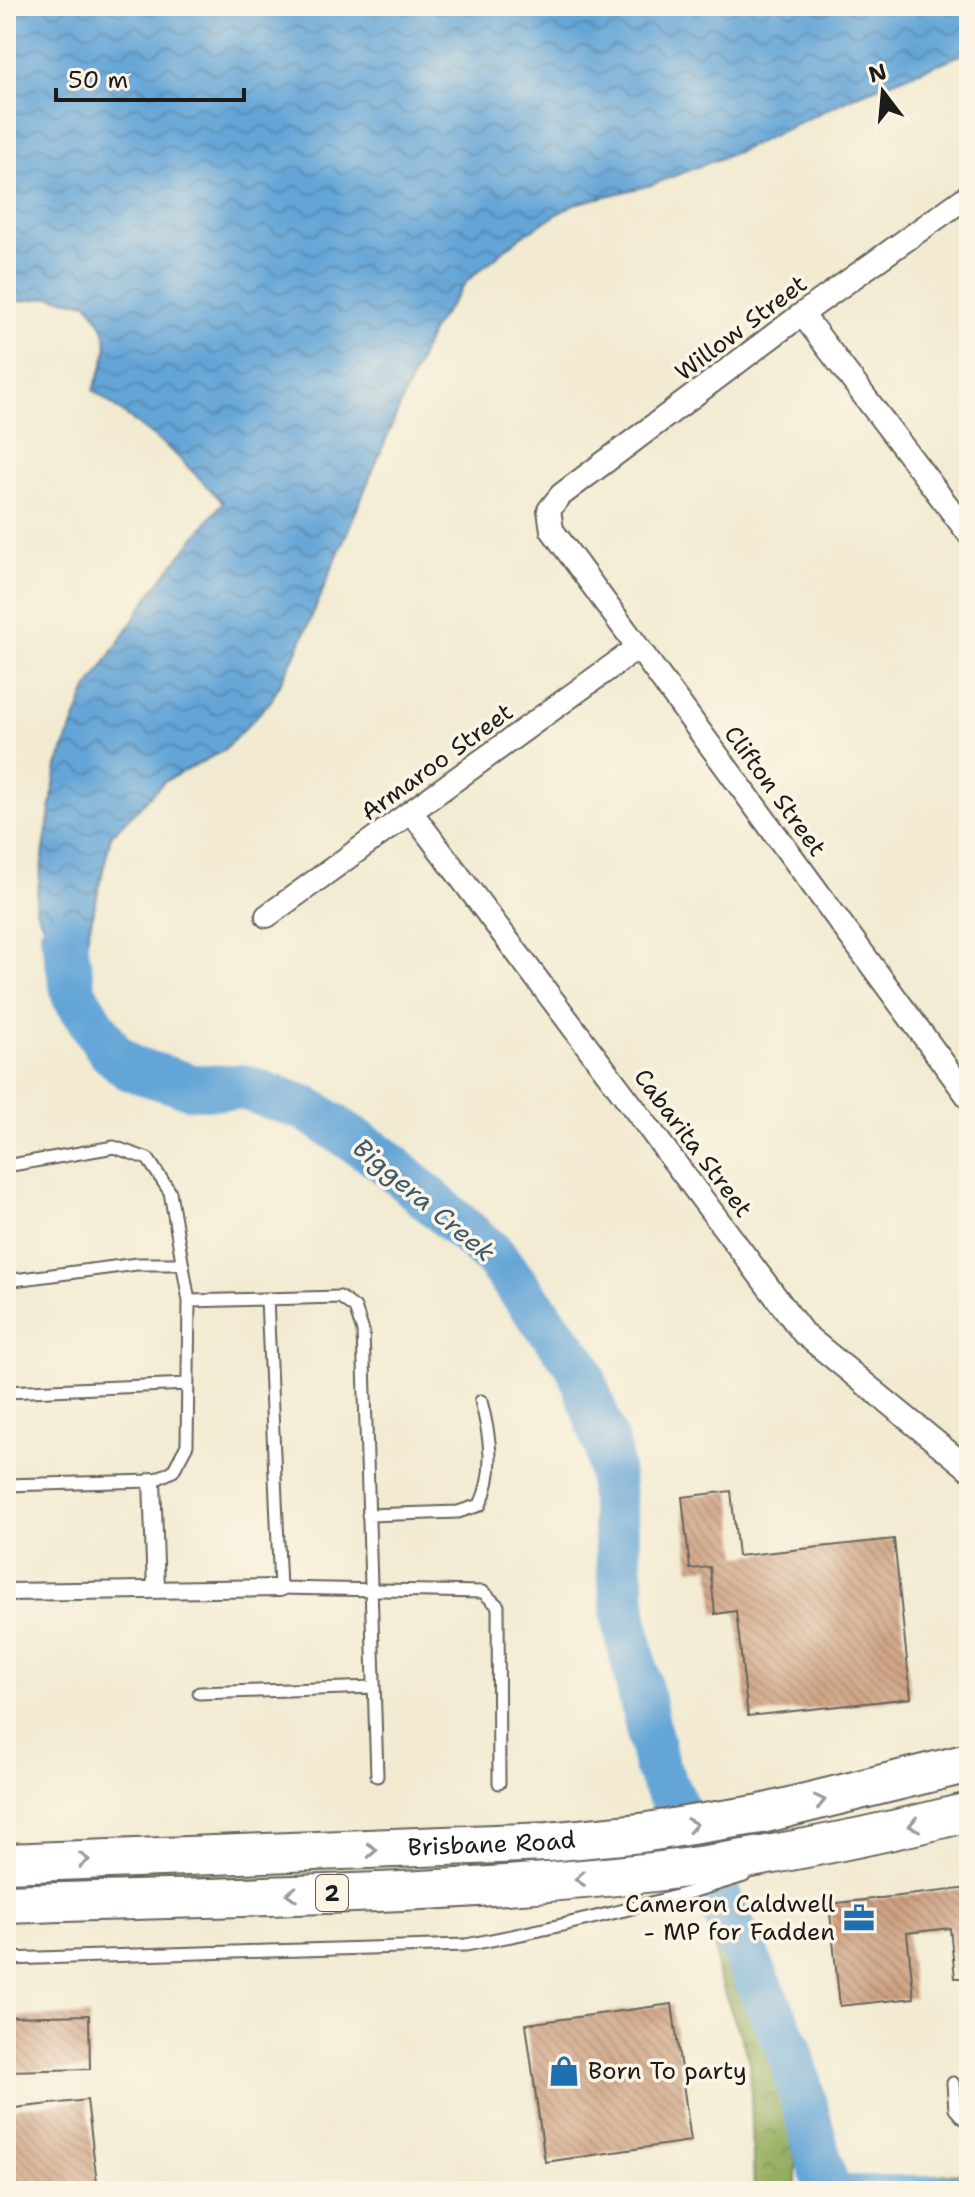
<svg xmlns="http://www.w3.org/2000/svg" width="975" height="2197" font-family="'Shantell Sans',sans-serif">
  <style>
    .forest { fill: url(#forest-crowns); stroke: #58643e; stroke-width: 2 }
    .park { fill: url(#park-dots); stroke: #6c7244; stroke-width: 2 }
    .water { fill: url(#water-waves); stroke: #40607a; stroke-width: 2 }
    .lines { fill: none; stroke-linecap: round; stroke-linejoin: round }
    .stream { stroke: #64a5d7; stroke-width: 8 }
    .river { stroke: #64a5d7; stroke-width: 46 }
    .building { fill: url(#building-back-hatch) }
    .service-casing { stroke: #67645c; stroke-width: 15 }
    .pedestrian-casing { stroke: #67645c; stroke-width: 20 }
    .minor-casing { stroke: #67645c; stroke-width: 26 }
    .trunk-casing { stroke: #67645c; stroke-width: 42 }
    .service { stroke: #fff; stroke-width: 11 }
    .pedestrian { stroke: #fff; stroke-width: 16 }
    .minor { stroke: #fff; stroke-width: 22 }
    .trunk { stroke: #fff; stroke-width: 38 }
    .oneway { stroke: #999 }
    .labels { text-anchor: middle; stroke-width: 7; stroke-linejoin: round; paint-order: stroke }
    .shield { fill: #fcf5e5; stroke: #5f5d58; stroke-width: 2 }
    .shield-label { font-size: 22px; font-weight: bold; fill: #1c1c1c }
    .street-label { font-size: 24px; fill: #1c1c1c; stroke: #fcf5e5 }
    .poi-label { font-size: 24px; fill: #1c1c1c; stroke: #fcf5e5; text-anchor: end }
    .water-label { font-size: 26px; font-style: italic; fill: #3c5a70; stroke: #fcf5e5 }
  </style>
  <defs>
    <pattern id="forest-crowns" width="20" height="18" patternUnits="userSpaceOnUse" patternTransform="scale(2)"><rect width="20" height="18" fill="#94ad5f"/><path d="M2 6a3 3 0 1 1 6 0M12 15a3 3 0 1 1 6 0" fill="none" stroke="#788c4e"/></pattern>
    <pattern id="park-dots" width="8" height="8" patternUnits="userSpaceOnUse" patternTransform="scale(2)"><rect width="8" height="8" fill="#bbc96b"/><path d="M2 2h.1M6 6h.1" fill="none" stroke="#a0ac5c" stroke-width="1.8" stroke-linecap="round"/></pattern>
    <pattern id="water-waves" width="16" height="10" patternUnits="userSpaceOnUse" patternTransform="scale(2)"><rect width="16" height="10" fill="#64a5d7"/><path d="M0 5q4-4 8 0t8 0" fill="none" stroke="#5286ae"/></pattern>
    <pattern id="building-back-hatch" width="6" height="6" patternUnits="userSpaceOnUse" patternTransform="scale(2)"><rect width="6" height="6" fill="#cc9e7e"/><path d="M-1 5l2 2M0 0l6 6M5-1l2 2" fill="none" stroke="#a58066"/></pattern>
  </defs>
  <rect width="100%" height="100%" fill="#fcf5e5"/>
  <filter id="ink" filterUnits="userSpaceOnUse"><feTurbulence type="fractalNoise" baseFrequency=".0125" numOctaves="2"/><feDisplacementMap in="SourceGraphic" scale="16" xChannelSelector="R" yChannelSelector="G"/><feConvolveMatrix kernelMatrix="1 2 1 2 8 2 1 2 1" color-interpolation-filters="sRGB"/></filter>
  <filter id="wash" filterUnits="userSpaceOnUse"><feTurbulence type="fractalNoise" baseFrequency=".006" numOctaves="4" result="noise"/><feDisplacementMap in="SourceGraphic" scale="32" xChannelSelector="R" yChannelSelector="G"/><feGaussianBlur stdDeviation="1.8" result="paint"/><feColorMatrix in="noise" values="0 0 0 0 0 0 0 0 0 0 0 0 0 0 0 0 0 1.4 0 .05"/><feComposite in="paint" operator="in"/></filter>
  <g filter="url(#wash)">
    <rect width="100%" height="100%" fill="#f2ebd2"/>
    <path class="forest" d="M 715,1945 L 765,2022 L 796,2162 L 796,2191 L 754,2191 L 750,2061 L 718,1975 Z"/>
    <path class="park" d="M 969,2172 L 969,2191 L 773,2191 Z"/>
    <path class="water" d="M 6,6 L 969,6 L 969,52 L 857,95 L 744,149 L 651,185 L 574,204 L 520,237 L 467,281 L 431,332 L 299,647 L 271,701 L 223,751 L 165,781 L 111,836 L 74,995 L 35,907 L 57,766 L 86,692 L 153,590 L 223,502 L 173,452 L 93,390 C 110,349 114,340 88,303 L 51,297 L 6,303 Z"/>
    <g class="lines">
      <path class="stream" d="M 824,2179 L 969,2179"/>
      <path class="river" d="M 63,934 L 74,995 L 110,1051 L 130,1068 L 193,1087 L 243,1087 L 307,1109 L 382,1158 L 493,1255 L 578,1365 L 608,1449 L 625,1622 L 656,1765 L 790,2050 L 824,2179 L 825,2191"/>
    </g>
    <g id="blocks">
      <path class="building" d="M 731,1491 L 738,1556 L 894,1539 L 911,1698 L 748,1716 L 736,1611 L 715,1614 L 710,1567 L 690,1569 L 682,1497 Z
        M 969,1888 L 969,1978 L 955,1978 L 950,1928 L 907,1933 L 914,1998 L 840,2006 L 829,1904 Z
        M 672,2004 L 691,2141 L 545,2162 L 526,2024 Z
        M 89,2015 L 90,2069 L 6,2071 L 6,2017 Z
        M 87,2100 L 98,2191 L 6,2191 L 6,2109 Z"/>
    </g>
  </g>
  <g filter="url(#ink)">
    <use href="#blocks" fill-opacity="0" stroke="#67645c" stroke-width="2"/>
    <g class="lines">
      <defs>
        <path id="service" d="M 6,1166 L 114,1147 L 148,1159 L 170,1192 L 189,1301 L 187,1445 L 173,1471 L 152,1481 L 6,1485
          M 6,1281 L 137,1264 L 182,1264
          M 267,1299 L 280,1588 L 483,1592 L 498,1606 L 499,1783
          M 189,1301 L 340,1297 L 355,1308 L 363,1331 L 377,1776
          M 6,1392 L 188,1384
          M 368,1515 L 458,1512 L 480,1505 C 496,1471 490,1436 481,1401
          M 199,1693 L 374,1687
          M 6,1959 L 466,1945 C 561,1927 652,1905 744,1876
          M 953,2083 L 955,2109 L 963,2118 L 969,2119"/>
        <path id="pedestrian" d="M 152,1481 L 156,1590
          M 6,1592 L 280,1588"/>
        <path id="minor" d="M 969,195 L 802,314 L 561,495 L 549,510 L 552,530 L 969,1098
          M 802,314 L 969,534
          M 412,813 L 803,1333 L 969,1469
          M 267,916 L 637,648"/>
        <g id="trunk">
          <path id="s1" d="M 6,1863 L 548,1842 L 641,1833 L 761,1814 L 969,1763"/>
          <path d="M 6,1904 C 222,1896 439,1896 654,1872 C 760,1859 865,1838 969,1812"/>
        </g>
      </defs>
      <use href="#service" class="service-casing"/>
      <use href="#pedestrian" class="pedestrian-casing"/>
      <use href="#minor" class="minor-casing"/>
      <use href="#trunk" class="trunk-casing"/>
      <use href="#service" class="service"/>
      <use href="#pedestrian" class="pedestrian"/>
      <use href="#minor" class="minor"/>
      <use href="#trunk" class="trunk"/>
    </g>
    <defs><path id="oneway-chevron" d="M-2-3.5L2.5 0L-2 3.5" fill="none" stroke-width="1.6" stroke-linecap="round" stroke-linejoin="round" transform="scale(2)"/></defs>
    <g class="oneway">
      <use href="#oneway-chevron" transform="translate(820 1801) rotate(-13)"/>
      <use href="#oneway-chevron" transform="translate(692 1825) rotate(-9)"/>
      <use href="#oneway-chevron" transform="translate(914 1825) rotate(167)"/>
      <use href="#oneway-chevron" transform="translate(372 1850) rotate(-3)"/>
      <use href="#oneway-chevron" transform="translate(84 1860) rotate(-2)"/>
      <use href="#oneway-chevron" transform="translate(580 1879) rotate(175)"/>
      <use href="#oneway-chevron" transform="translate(292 1894) rotate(178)"/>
    </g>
  </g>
  <defs>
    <symbol id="office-bare" viewBox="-9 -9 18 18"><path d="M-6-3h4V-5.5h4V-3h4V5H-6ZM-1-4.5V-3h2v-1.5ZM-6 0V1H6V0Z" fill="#1f6fb2" stroke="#fcf5e5" stroke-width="2.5" paint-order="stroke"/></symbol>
    <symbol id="shop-bare" viewBox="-9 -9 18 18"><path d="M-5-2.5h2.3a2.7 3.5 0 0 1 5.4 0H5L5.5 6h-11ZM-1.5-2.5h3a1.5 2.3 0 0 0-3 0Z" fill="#1f6fb2" stroke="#fcf5e5" stroke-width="2.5" paint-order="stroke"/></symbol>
  </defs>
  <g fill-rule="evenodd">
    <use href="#office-bare" x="837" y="1896" width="44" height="44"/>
    <use href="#shop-bare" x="542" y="2049" width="44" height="44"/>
  </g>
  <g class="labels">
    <rect class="shield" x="316" y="1875" width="32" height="36" rx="6"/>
    <g class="shield-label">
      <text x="332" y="1901">2</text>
    </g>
    <g class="street-label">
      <text transform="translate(741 328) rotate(-37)" y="8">Willow Street</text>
      <text transform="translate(437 762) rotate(-36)" y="8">Armaroo Street</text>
      <text transform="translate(775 791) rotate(54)" y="8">Clifton Street</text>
      <text transform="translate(693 1143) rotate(53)" y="8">Cabarita Street</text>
      <text dy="8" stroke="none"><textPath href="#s1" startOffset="486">Brisbane Road</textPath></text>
    </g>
    <g class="poi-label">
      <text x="835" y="1912">Cameron Caldwell<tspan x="835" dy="28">- MP for Fadden</tspan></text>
      <text x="588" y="2079" text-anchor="start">Born To party</text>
    </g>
    <g class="water-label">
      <text transform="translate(424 1200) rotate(40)" y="9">Biggera Creek</text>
    </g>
  </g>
  <rect width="975" height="2197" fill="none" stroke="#fcf5e5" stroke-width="32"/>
  <g transform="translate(883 92) rotate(344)" stroke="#fcf5e5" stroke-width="6" paint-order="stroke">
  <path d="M0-6L14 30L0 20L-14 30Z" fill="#1c1c1c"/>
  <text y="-12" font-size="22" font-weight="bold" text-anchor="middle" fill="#1c1c1c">N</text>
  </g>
  <path d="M56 88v12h188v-12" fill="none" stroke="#1c1c1c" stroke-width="4"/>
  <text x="68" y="88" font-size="24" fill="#1c1c1c" stroke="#fcf5e5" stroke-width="6" paint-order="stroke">50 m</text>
</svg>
